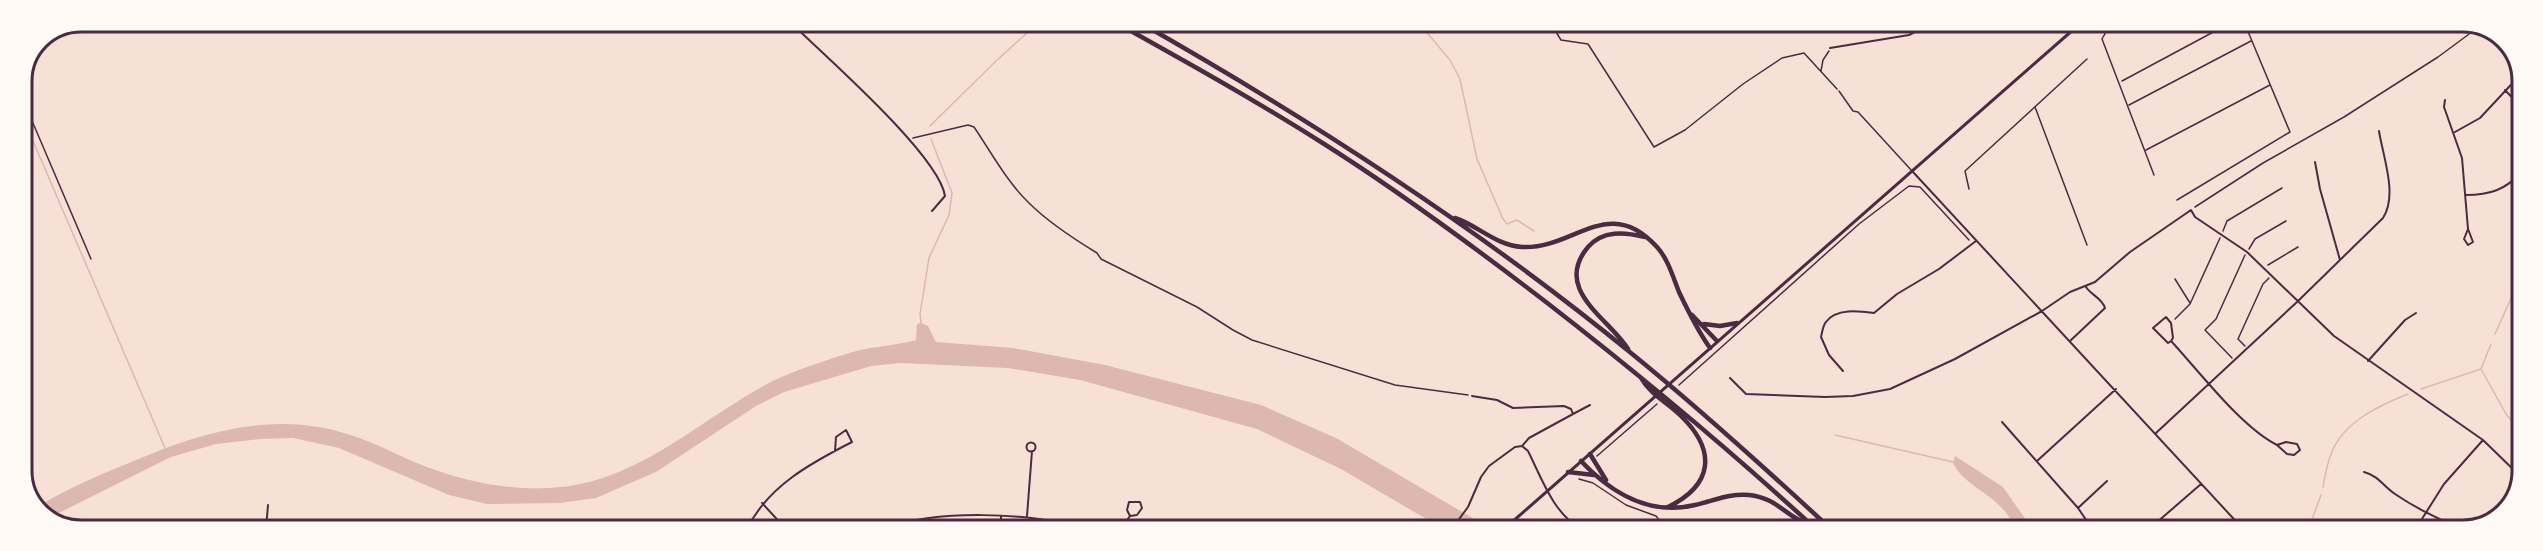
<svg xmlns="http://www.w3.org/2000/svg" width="2543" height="551" font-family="Arial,sans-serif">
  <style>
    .water { fill: #dcb8b0 }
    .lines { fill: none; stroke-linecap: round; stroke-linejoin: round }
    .stream { stroke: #dcb8b0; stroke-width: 1.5 }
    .path { stroke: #4a2c40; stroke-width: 1.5 }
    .service { stroke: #4a2c40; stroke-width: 1.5 }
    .minor { stroke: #4a2c40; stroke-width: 2 }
    .secondary { stroke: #4a2c40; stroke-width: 3 }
    .motorway { stroke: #4a2c40; stroke-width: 4.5 }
    .rim { fill: none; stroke: #4a2c40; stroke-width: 3 }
  </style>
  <rect width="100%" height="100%" fill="#f7e1d7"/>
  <path class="water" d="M 921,323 L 928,326 L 936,342 L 1013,348 L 1105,365 L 1261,405 L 1336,438 L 1493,530 L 1445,530 L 1341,469 L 1257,429 L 1080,380 L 1008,368 L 900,363 L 871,366 L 784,392 L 756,406 L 656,472 L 596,498 L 560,503 L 487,504 L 449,495 L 339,448 L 293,438 L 260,439 L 216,444 L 171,457 L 49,518 L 35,508 C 65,490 96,476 129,463 C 205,430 280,408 362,439 C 384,447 405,459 427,467 C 470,483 516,492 561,487 C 643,479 705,415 775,380 C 796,370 838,356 860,350 C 879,346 898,345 916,340 L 917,324 Z
    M 1955,456 L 2003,487 L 2033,530 L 2015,530 C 2005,496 1965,489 1953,463 Z"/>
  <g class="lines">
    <path class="stream" d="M 1418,22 L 1450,60 L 1460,79 L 1477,159 L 1503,219 L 1507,224 L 1517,220 L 1534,231
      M 21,113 L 165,448
      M 930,126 L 994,63 L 1040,21
      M 921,323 L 920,314 L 929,258 L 949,215 L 952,193 L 931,139
      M 2495,334 L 2521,276
      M 2481,369 L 2506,414 L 2521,432
      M 2421,389 L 2481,369 L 2491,344
      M 1835,435 L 1953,462
      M 2323,487 C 2325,476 2327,464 2331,454 C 2343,422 2378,406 2408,394
      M 2308,530 L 2321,495"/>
    <path class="path" d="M 1550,22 L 1561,40 L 1588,44 L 1654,147 L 1685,130 L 1743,84 L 1782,58 L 1804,53 L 1837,89
      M 2126,22 L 2106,32 L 2102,39 L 2154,175
      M 1821,71 L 1823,60 L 1829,51
      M 2122,81 L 2232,22
      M 2129,105 L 2251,41
      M 2035,107 L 2087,245
      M 913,138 L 968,125 L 974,127 C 991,152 1007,182 1029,203 C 1048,222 1074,239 1097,253 L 1101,259 L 1197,307 L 1233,330 L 1252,340 L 1395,385 L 1468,395
      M 2146,150 L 2270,85
      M 1969,189 L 1965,171 L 2087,59
      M 2177,200 L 2290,132 L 2244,22
      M 2195,207 L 2263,163 L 2344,117 L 2438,57 L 2480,26
      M 2223,231 L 2227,221 L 2282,188
      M 2249,249 L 2255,239 L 2286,221
      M 2268,265 L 2298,247
      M 2175,279 L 2190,303
      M 2175,319 L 2190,304 L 2220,238
      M 2245,346 L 2238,339 L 2263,284 L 2269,278
      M 2232,358 L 2205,330 L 2216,319 L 2245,255
      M 1679,385 L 1859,224 L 1909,186 L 1920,187 L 1969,240
      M 1597,456 L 1657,404
      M 1579,479 L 1593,483 L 1626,505 L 1656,516 L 1660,521 L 1659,527 L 1655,530"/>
    <path class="service" d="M 1839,91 L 1853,111 L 1858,112 L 1912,171
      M 21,95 L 91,259"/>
    <path class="minor" d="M 789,21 C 823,54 939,155 945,196 L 932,211
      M 1830,48 L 1909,35 L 1923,28 L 1925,22
      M 2505,90 L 2521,107
      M 2445,100 L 2444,107 L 2462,158 L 2468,229 L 2473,242 L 2468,245 L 2464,239 L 2468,229
      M 2455,132 L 2480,118 L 2522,73
      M 2315,162 L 2320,189 L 2340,260
      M 1913,172 L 2244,530
      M 2513,182 L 2521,192
      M 2466,195 C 2489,195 2506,190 2521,172
      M 2070,341 L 2105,308 C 2102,298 2091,295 2086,287
      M 2171,341 L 2173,338 L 2171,323 L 2166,317 L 2153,328 L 2168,343 L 2171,341 C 2199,371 2241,427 2277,445
      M 2368,361 L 2405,320 L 2416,313
      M 1843,371 L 1829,355 L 1821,337 C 1822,333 1823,325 1826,322 C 1836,308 1859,311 1874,313 L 1897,294 L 1939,269 L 1976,241
      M 1730,378 L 1746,394 L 1825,397 L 1853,396 L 1890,389 L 1955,359 L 2042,311 L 2070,292 L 2095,282 L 2130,252 L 2191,210 L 2195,217 L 2247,252 L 2334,336 L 2483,440 L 2521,477
      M 1573,414 L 1590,405
      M 2002,422 L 2078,508 L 2093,530
      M 2156,433 L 2297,302 L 2383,218 C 2398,195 2383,157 2379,131
      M 2286,442 L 2297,444 L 2300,450 L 2294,455 L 2287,454 L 2277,445 Z
      M1026.5 447a4.5 4.5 0 1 1 9 0a4.5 4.5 0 1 1-9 0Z
      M 1522,446 L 1528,451 C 1542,479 1553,513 1582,530
      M 2037,461 L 2116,389
      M 2364,472 C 2379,476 2383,486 2395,494 C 2417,509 2439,519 2463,530
      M 762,503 L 786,529
      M 2078,508 L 2107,481
      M 1001,516 L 1001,529
      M 1027,516 L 1032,451
      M 366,521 L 368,529
      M 2350,527 L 2353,530
      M 266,529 L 268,505
      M 747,529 C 768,486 811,463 852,442 L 846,430 L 836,437 L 835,451
      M 884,529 C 927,509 1039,512 1082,529
      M 1120,529 L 1130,516 L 1137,515 L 1142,508 L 1140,502 L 1129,502 L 1127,510 L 1130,516
      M 1451,530 L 1468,507 L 1481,477 L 1489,466 L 1515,447 L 1522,446 L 1529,438 L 1573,414 L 1571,409 L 1564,406 L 1513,408 L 1497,400 L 1472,396
      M 2148,530 L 2201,484
      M 2415,530 L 2444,484 L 2483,440"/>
    <path class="secondary" d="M 1503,530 L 2082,22"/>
    <path class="motorway" d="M 1113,21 C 1183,60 1253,99 1321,142 C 1399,191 1473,246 1546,302 C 1640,375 1730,450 1817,530
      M 1137,21 C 1310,119 1477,227 1631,353 C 1700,409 1766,469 1832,530
      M 1455,218 C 1479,226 1495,245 1522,247 C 1574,250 1608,193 1657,247 C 1668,259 1673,277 1679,292 C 1688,311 1698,331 1710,348
      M 1692,315 L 1717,341
      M 1704,324 L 1720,326 L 1737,323
      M 1628,349 C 1610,319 1552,290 1588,247 C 1603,230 1624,232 1645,237
      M 1641,378 C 1650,394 1668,403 1681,416 C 1717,451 1713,485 1668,507
      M 1590,454 L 1606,480
      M 1581,461 C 1611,493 1650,516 1695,505 C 1713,501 1730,493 1749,495 C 1778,498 1787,518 1810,525
      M 1568,472 L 1594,475"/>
  </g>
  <path d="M0 0H2543V551H0ZM81 32H2463A49 49 0 0 1 2512 81V471A49 49 0 0 1 2463 520H81A49 49 0 0 1 32 471V81A49 49 0 0 1 81 32Z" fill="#fffaf5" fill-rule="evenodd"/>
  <path class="rim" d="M81 32H2463A49 49 0 0 1 2512 81V471A49 49 0 0 1 2463 520H81A49 49 0 0 1 32 471V81A49 49 0 0 1 81 32Z"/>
</svg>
